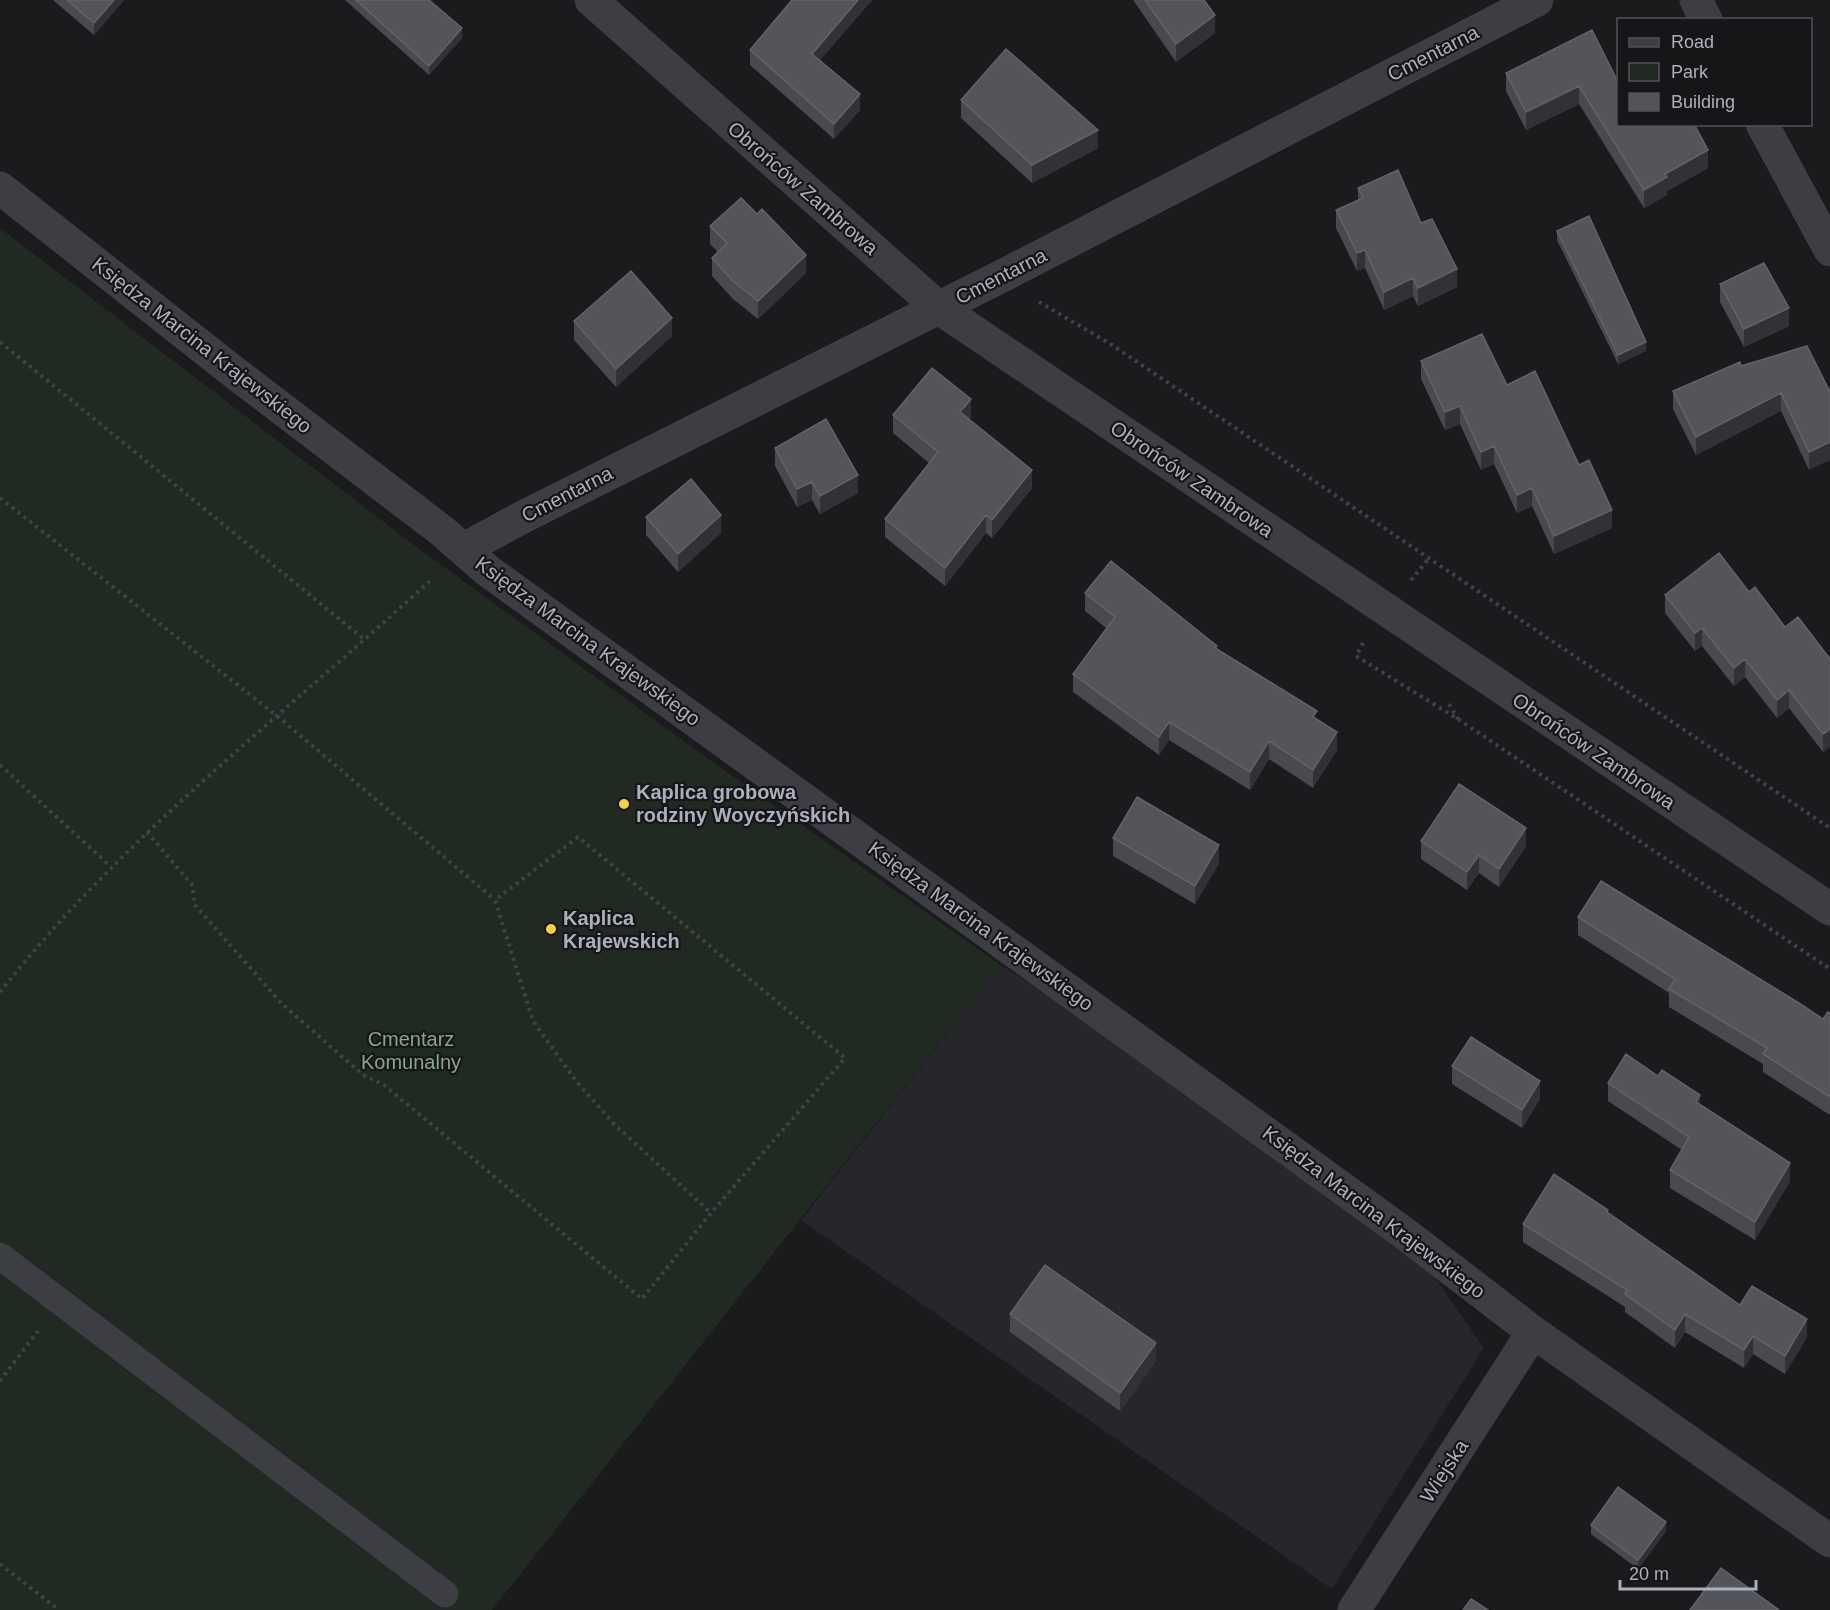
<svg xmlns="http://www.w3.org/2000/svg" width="1830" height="1610" font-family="Helvetica,sans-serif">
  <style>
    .built { fill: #27262a }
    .green { fill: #202922 }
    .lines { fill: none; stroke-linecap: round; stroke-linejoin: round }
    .path { stroke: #414249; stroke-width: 4; stroke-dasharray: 3 4.5; stroke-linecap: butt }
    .service { stroke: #3d3d44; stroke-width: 27 }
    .minor { stroke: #3d3d44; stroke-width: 33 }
    .tertiary { stroke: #3d3d44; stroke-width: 33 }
    .wall { fill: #494a4f }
    .shaded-wall { fill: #323236 }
    .building { fill: #54555b; stroke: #62636a; stroke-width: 1.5 }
    .poi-dot { fill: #fbd135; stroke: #161518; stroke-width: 2 }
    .labels { text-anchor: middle; stroke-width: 4.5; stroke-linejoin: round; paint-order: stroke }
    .street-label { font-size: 20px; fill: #acb0bd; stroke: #161518 }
    .poi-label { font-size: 20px; font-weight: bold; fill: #acb0bd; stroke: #161518; text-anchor: start }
    .park-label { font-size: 20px; fill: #83a88a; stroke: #161518 }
  </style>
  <rect width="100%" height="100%" fill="#1b1a1d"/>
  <path class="built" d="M 1001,965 L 1256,1125 L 1404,1233 L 1484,1348 L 1332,1589 L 801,1220 Z"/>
  <path class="green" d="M 0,228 L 414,545 L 710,760 L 1001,965 L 492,1610 L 0,1610 Z"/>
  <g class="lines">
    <path class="path" d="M 1039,302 L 1109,343 L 1830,828
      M 0,342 L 365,640
      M 0,498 L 277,716 L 495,900
      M 1411,580 L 1430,557
      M 1363,643 L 1356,656 L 1458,719 L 1830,969
      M 1449,704 L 1458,719
      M 0,765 L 111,867
      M 147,832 L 193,886 L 194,904 L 282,1004 L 363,1075 L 384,1085 L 642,1299 L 711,1213 L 845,1058 L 578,837 L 495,900 L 533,1021 L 576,1081 L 614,1124 L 711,1213
      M 0,992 C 124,835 286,713 433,578
      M 0,1381 L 38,1331
      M 0,1564 L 59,1610"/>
    <path class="service" d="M 0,1256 L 445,1594"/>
    <path class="minor" d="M 1696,0 L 1706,20
      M 1762,124 L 1830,250
      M 0,188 L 235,373 L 442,531 L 488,571 L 1404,1233 L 1533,1332 L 1830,1541
      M 464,549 L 521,518 L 998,278 L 1537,0
      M 1354,1610 L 1533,1332"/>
    <path class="tertiary" d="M 591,0 L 939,308 L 1830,909"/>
  </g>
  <path class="wall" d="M 53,0 L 124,0 L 94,35 Z
    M 345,0 L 429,0 L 462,38 L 429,75 Z
    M 792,0 L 872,0 L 820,60 L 860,110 L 834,139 L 750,65 L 750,50 Z
    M 1133,0 L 1204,0 L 1215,33 L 1176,62 Z
    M 1592,30 L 1618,124 L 1708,168 L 1667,191 L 1667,195 L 1644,208 L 1579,104 L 1526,130 L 1506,91 L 1506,73 Z
    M 961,100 L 1098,148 L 1032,183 L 961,118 Z
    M 1358,188 L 1421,223 L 1457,287 L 1418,306 L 1413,296 L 1384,310 L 1365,268 L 1357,271 L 1336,228 L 1336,210 L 1358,200 Z
    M 710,226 L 806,273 L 758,319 L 733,299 L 712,276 L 712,258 L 718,252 L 710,244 Z
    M 1557,231 L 1646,351 L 1618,364 L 1557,240 Z
    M 1720,284 L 1789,326 L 1744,347 L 1720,302 Z
    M 574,321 L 672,336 L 616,387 L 574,340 Z
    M 1421,361 L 1507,385 L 1579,465 L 1612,528 L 1554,554 L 1532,506 L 1517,513 L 1494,464 L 1481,470 L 1460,424 L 1445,430 L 1421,379 Z
    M 1741,366 L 1830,392 L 1809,470 L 1781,411 L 1696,455 L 1673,409 L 1673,391 Z
    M 893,415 L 971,417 L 969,419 L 1032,488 L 992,538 L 986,533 L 945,586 L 885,537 L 885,519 L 929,463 L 893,433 Z
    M 775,448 L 858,493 L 820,514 L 812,500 L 797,507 L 775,466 Z
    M 646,517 L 721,533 L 678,572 L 646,535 Z
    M 1749,592 L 1785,627 L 1830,659 L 1830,747 L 1823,752 L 1789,708 L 1777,718 L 1745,677 L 1734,686 L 1702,646 L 1695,651 L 1665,613 L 1665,595 Z
    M 1085,593 L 1217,650 L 1317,719 L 1337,750 L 1313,788 L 1269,759 L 1250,790 L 1169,740 L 1159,755 L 1073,692 L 1073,674 L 1106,628 L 1085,611 Z
    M 1113,838 L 1219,863 L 1195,904 L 1113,856 Z
    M 1421,841 L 1526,846 L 1499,887 L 1479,873 L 1467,890 L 1421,859 Z
    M 1578,917 L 1823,1019 L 1830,1014 L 1830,1115 L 1763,1072 L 1763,1064 L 1669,1007 L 1669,993 L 1578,935 Z
    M 1452,1066 L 1540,1099 L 1522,1128 L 1452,1084 Z
    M 1608,1083 L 1700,1105 L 1790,1181 L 1755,1240 L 1670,1188 L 1670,1170 L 1682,1150 L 1608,1101 Z
    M 1608,1213 L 1740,1305 L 1807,1337 L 1785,1374 L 1753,1354 L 1744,1368 L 1685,1332 L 1675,1348 L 1625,1312 L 1625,1307 L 1523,1242 L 1523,1224 Z
    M 1010,1314 L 1156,1361 L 1120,1411 L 1010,1332 Z
    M 1591,1525 L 1666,1531 L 1638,1569 L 1591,1534 Z"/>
  <path class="shaded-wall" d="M 114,0 L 124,0 L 94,35 L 94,23 Z
    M 858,0 L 872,0 L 812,69 L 812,54 Z
    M 1215,15 L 1215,33 L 1176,62 L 1176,44 Z
    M 462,28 L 462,38 L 429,75 L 429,66 Z
    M 1579,86 L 1579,104 L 1526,130 L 1526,112 Z
    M 860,94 L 860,110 L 834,139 L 834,124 Z
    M 1098,130 L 1098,148 L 1032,183 L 1032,165 Z
    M 1708,150 L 1708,168 L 1667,191 L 1667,195 L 1644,208 L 1644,190 L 1665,174 Z
    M 1365,250 L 1365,268 L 1357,271 L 1357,253 Z
    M 806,255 L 806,273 L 758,319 L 758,301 Z
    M 1457,269 L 1457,287 L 1418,306 L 1418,288 Z
    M 1413,278 L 1413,296 L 1384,310 L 1384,292 Z
    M 1789,308 L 1789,326 L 1744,347 L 1744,329 Z
    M 672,318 L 672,336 L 616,387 L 616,369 Z
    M 1646,342 L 1646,351 L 1618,364 L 1618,355 Z
    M 1781,393 L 1781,411 L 1696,455 L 1696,437 Z
    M 971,399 L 971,417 L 960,430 L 960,412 Z
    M 1460,406 L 1460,424 L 1445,430 L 1445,412 Z
    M 1830,442 L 1830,460 L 1809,470 L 1809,452 Z
    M 1494,446 L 1494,464 L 1481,470 L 1481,452 Z
    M 1032,470 L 1032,488 L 992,538 L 992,520 Z
    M 858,475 L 858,493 L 820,514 L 820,496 Z
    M 812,482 L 812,500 L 797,507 L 797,489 Z
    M 1532,488 L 1532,506 L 1517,513 L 1517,495 Z
    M 1612,510 L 1612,528 L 1554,554 L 1554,536 Z
    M 721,515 L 721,533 L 678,572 L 678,554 Z
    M 986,515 L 986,533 L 945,586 L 945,568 Z
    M 1702,628 L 1702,646 L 1695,651 L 1695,633 Z
    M 1745,659 L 1745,677 L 1734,686 L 1734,668 Z
    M 1789,690 L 1789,708 L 1777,718 L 1777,700 Z
    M 1169,722 L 1169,740 L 1159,755 L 1159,737 Z
    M 1830,729 L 1830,747 L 1823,752 L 1823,734 Z
    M 1337,732 L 1337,750 L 1313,788 L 1313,770 Z
    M 1269,741 L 1269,759 L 1250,790 L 1250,772 Z
    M 1526,828 L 1526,846 L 1499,887 L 1499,869 Z
    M 1219,845 L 1219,863 L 1195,904 L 1195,886 Z
    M 1479,855 L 1479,873 L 1467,890 L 1467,872 Z
    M 1540,1081 L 1540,1099 L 1522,1128 L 1522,1110 Z
    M 1700,1095 L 1700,1113 L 1696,1102 Z
    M 1790,1163 L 1790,1181 L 1755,1240 L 1755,1222 Z
    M 1685,1314 L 1685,1332 L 1675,1348 L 1675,1330 Z
    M 1807,1319 L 1807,1337 L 1785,1374 L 1785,1356 Z
    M 1753,1336 L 1753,1354 L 1744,1368 L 1744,1350 Z
    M 1156,1343 L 1156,1361 L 1120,1411 L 1120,1393 Z
    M 1666,1522 L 1666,1531 L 1638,1569 L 1638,1560 Z"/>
  <path class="building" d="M 67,0 L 114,0 L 94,23 Z
    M 356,0 L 429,0 L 462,28 L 429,66 Z
    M 792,0 L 858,0 L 812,54 L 860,94 L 834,124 L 750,50 Z
    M 1145,0 L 1204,0 L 1215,15 L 1176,44 Z
    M 1592,30 L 1618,82 L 1618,124 L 1694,124 L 1708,150 L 1665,174 L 1667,177 L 1644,190 L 1579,86 L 1526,112 L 1506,73 Z
    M 1006,49 L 1098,130 L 1032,165 L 961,100 Z
    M 1398,170 L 1421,223 L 1432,219 L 1457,269 L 1418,288 L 1413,278 L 1384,292 L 1365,250 L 1357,253 L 1336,210 L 1363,198 L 1358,188 Z
    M 741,198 L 757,214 L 762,209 L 806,255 L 758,301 L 733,281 L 712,258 L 727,243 L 710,226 Z
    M 1589,216 L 1646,342 L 1618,355 L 1557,231 Z
    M 1764,263 L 1789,308 L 1744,329 L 1720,284 Z
    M 631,271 L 672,318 L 616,369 L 574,321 Z
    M 1482,334 L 1507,385 L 1535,371 L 1579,465 L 1589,460 L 1612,510 L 1554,536 L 1532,488 L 1517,495 L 1494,446 L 1481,452 L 1460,406 L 1445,412 L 1421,361 Z
    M 1807,346 L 1830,392 L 1830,442 L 1809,452 L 1781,393 L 1696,437 L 1673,391 L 1740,362 L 1741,366 Z
    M 932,368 L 971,399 L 960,412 L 1032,470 L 992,520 L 986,515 L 945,568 L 885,519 L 938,452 L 893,415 Z
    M 826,419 L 858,475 L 820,496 L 812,482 L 797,489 L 775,448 Z
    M 691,479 L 721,515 L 678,554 L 646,517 Z
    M 1719,553 L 1749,592 L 1755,587 L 1785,627 L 1798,617 L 1830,659 L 1830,729 L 1823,734 L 1789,690 L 1777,700 L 1745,659 L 1734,668 L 1702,628 L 1695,633 L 1665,595 Z
    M 1111,561 L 1217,646 L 1215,648 L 1317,711 L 1313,717 L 1337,732 L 1313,770 L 1269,741 L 1250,772 L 1169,722 L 1159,737 L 1073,674 L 1115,617 L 1085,593 Z
    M 1459,784 L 1526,828 L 1499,869 L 1479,855 L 1467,872 L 1421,841 Z
    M 1137,797 L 1219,845 L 1195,886 L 1113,838 Z
    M 1601,881 L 1802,1005 L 1823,1019 L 1828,1012 L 1830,1014 L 1830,1097 L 1763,1054 L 1767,1048 L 1669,989 L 1675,979 L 1578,917 Z
    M 1471,1037 L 1540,1081 L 1522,1110 L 1452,1066 Z
    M 1626,1054 L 1658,1076 L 1662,1070 L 1700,1095 L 1696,1102 L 1790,1163 L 1755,1222 L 1670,1170 L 1689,1137 L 1608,1083 Z
    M 1554,1174 L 1608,1210 L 1607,1212 L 1740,1305 L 1752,1286 L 1807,1319 L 1785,1356 L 1753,1336 L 1744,1350 L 1685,1314 L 1675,1330 L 1625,1294 L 1627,1290 L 1523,1224 Z
    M 1045,1265 L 1156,1343 L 1120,1393 L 1010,1314 Z
    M 1618,1487 L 1666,1522 L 1638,1560 L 1591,1525 Z
    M 1721,1568 L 1779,1610 L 1690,1610 Z
    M 1471,1599 L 1488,1610 L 1463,1610 Z"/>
  <g class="poi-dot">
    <circle cx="624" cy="804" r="6"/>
    <circle cx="551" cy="929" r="6"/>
  </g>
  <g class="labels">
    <g class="street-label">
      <text transform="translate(1433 53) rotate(-27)" y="7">Cmentarna</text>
      <text transform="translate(803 188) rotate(41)" y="7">Obrońców Zambrowa</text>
      <text transform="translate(1001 276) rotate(-27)" y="7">Cmentarna</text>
      <text transform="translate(202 345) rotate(38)" y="7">Księdza Marcina Krajewskiego</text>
      <text transform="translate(1192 479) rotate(34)" y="7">Obrońców Zambrowa</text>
      <text transform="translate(567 494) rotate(-27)" y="7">Cmentarna</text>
      <text transform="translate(588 641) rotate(36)" y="7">Księdza Marcina Krajewskiego</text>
      <text transform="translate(1594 751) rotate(34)" y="7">Obrońców Zambrowa</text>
      <text transform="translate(981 926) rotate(36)" y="7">Księdza Marcina Krajewskiego</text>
      <text transform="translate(1374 1212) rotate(37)" y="7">Księdza Marcina Krajewskiego</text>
      <text transform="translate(1444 1471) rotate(-57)" y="7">Wiejska</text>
    </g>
    <g class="poi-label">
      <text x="636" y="799">Kaplica grobowa<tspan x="636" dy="23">rodziny Woyczyńskich</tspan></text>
      <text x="563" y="925">Kaplica<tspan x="563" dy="23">Krajewskich</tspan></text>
    </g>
    <g class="park-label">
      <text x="411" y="1046">Cmentarz<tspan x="411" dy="23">Komunalny</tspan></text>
    </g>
  </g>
  <rect x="1617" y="18" width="195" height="108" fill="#161518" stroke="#52535a" stroke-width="1.5"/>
  <rect x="1629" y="38" width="30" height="9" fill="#3d3d44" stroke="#52535a" stroke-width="1.5"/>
  <text x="1671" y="48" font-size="18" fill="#acb0bd">Road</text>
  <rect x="1629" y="63" width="30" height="18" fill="#202922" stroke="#52535a" stroke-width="1.5"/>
  <text x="1671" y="78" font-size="18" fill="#acb0bd">Park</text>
  <rect x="1629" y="93" width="30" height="18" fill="#54555b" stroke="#52535a" stroke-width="1.5"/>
  <text x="1671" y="108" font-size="18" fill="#acb0bd">Building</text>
  <path d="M1620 1580v9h136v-9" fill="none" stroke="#acb0bd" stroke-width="3"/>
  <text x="1629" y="1580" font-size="18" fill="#acb0bd" stroke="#161518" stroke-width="4.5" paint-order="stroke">20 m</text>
</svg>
